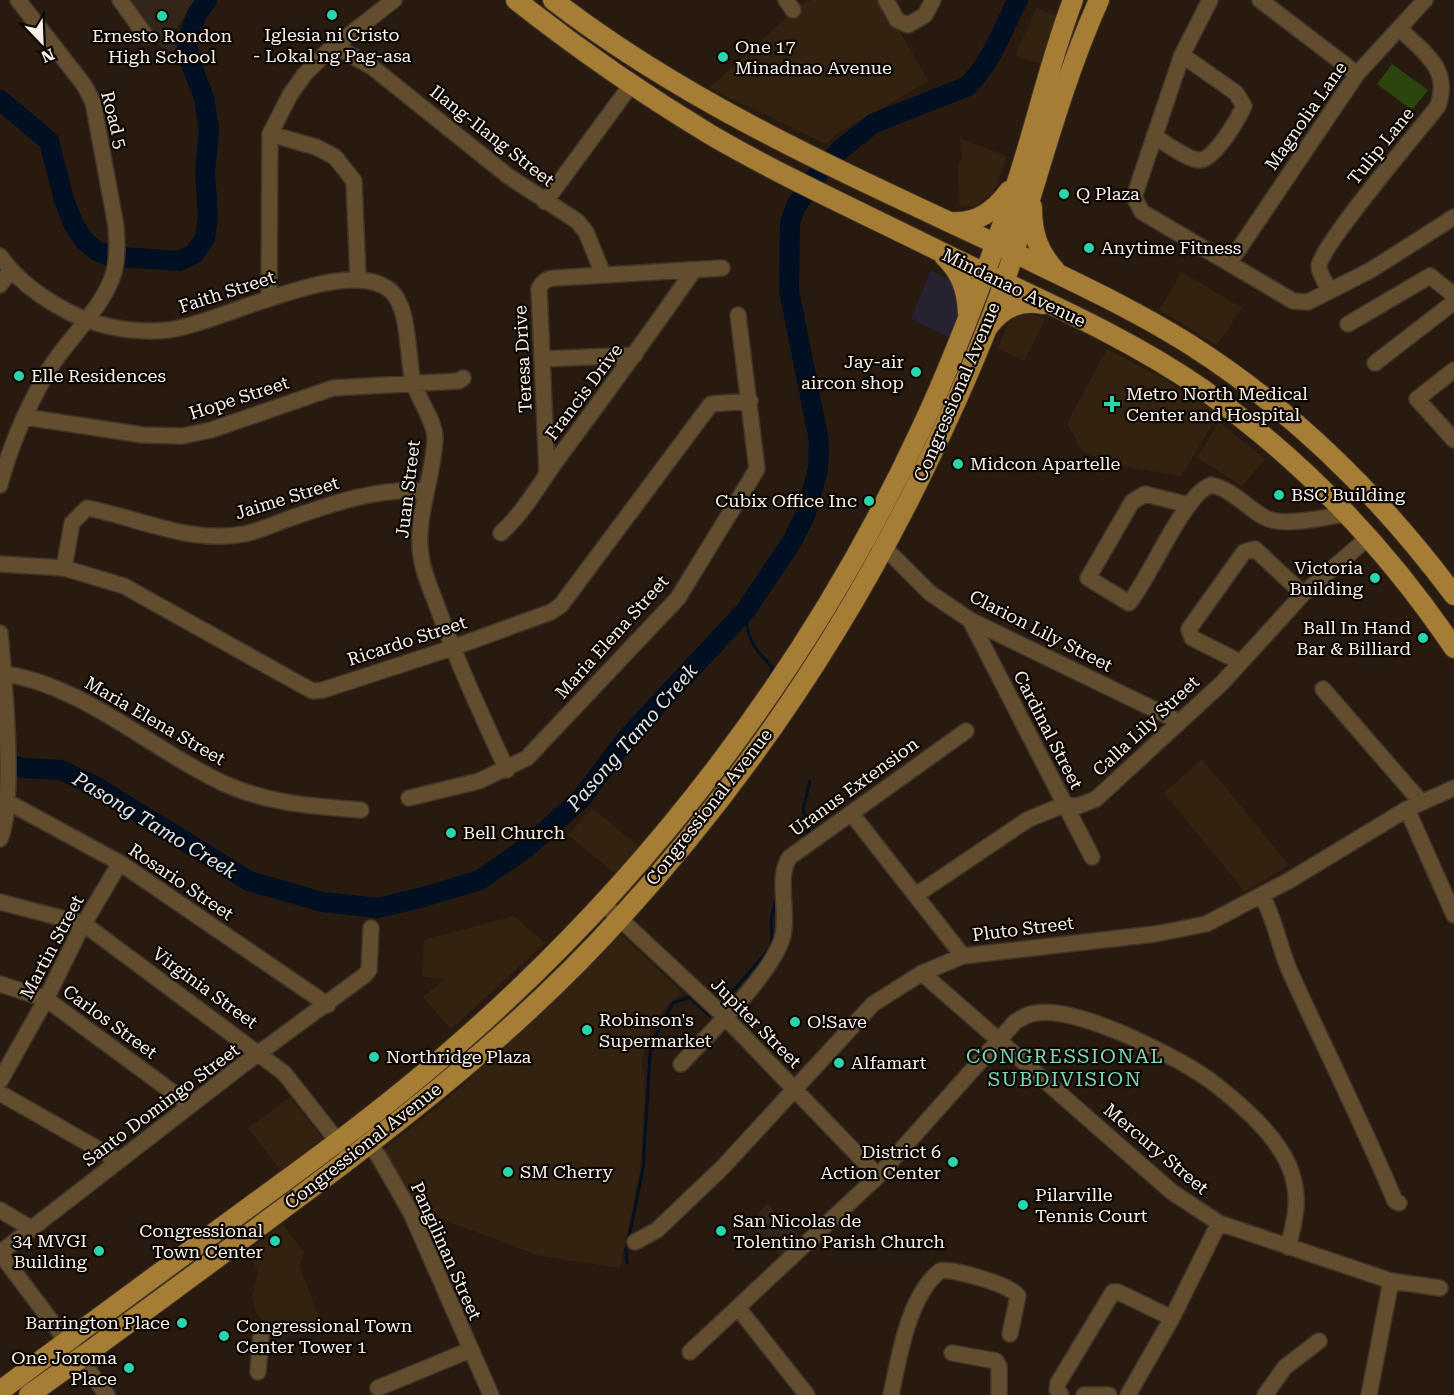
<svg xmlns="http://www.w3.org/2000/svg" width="1454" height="1395" font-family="'Roboto Serif',serif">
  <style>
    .built { fill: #342211 }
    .industrial { fill: #262232 }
    .education { fill: #332619 }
    .green { fill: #2a460c }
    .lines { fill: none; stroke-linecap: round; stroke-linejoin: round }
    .stream { stroke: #000f21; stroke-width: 3 }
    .river { stroke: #000f21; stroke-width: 20 }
    .minor-casing { stroke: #413429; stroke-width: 18 }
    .major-casing { stroke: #413429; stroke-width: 22 }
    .minor { stroke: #624e2e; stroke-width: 15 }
    .major { stroke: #a67d35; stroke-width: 20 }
    .poi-dot { fill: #2ad5ac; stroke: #0c0703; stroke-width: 2 }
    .labels { text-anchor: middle; stroke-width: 4.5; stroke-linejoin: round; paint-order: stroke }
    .poi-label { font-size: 18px; fill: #f8efe7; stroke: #0c0703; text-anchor: start }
    .street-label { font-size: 18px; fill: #f8efe7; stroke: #0c0703 }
    .water-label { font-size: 20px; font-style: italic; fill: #d4e7f7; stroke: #0c0703 }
    .neighbourhood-label { font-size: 20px; letter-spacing: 1.5px; fill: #79d7ba; stroke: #0c0703 }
  </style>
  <rect width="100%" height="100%" fill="#281a0f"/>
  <path class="built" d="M 811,0 L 881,0 L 929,81 L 838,133 L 826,144 L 709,88 L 799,6 Z
    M 1037,7 L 1059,18 L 1039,63 L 1015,56 Z
    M 960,138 L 1007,156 L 994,192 L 975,207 L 959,205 L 958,164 L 962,158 Z
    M 1182,272 L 1242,308 L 1217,345 L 1159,310 Z
    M 1027,312 L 1045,319 L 1025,361 L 998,348 L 1007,326 L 1014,318 Z
    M 1107,349 L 1160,377 L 1219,414 L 1181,476 L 1115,465 L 1082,451 L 1067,423 Z
    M 1219,422 L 1265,459 L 1242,486 L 1197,458 Z
    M 1202,759 L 1289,865 L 1245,892 L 1164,793 Z
    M 592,808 L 642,849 L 618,876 L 568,835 Z
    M 514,916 L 545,943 L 451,1029 L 423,997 L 445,979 L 422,976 L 424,940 Z
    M 619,933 L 683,993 L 671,1001 L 654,1022 L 642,1058 L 645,1090 L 640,1170 L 620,1268 L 540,1256 L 418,1210 L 383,1150 L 445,1101 L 533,1021 Z
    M 290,1097 L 323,1139 L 281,1170 L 248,1128 Z
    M 282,1224 L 304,1252 L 299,1265 L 322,1324 L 281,1339 L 256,1313 L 252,1297 L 258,1272 L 248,1251 Z"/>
  <path class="industrial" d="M 931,270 L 958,285 L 963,301 L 948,337 L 911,319 Z"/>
  <path class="education" d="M 129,0 L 196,0 L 173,33 L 176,50 L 163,51 Z
    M 767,1204 L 801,1238 L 781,1256 L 749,1223 Z"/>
  <path class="green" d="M 1392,64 L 1428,90 L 1412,110 L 1377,84 Z"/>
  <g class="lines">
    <path class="stream" d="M 746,610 C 745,637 754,649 773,668 L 770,677
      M 801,841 L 809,832 L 803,809 L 810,781
      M 720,1006 L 772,946 L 771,921 L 776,898
      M 629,1237 L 643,1169 L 650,1055 L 653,1040 L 673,1003 L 689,997 L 710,1016
      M 626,1249 L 627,1263"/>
    <path class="river" d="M 0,100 L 49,141 L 64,200 L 74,225 L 84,240 L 95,250 L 109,256 L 179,261 L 194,254 L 205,238 L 208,216 L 205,173 L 209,129 L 204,98 L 189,59 L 187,40 L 197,14 L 207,0
      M 0,761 L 23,768 L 61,770 L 95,786 L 249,881 L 322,902 L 378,908 L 420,898 L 480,880 L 526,848 L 581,799 L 626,739 L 746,610 L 793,540 L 806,513 L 818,470 L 819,441 L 789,290 L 790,223 L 796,206 L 818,174 L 841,149 L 874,123 L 966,87 C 991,65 1002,29 1018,0"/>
    <defs>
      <path id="minor" d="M 120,0 L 146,36
        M 786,0 L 793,10
        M 886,0 L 897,20 L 908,25 L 925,15 L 933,0
        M 1210,0 L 1182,55 L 1134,197 L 1142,212 L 1293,301 L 1308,302 L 1371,270 L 1454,217
        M 1260,0 L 1357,74
        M 335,46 L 372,67 L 508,176 L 577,221 L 586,232 L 603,274
        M 270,134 L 316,147 L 335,157 L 354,181 L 358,279
        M 1154,136 C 1164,142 1189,161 1200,160 C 1215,159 1238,119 1244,106 L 1236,93 L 1182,55
        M 545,202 L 631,85
        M 0,256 C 14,276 34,292 56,305 C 88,325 129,334 168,330 C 220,324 348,253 391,291 C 410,308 407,357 413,381 C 417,397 435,422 435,437 C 434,478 413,520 422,562 C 425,577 432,592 437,606 C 457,662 482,716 507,770
        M 1230,262 L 1357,74 L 1425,0
        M 0,285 L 10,271
        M 1330,291 C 1326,283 1319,274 1319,266 C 1321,245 1419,131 1438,106 C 1451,68 1424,53 1400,29
        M 269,297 L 270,134 L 290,95 L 304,75 L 327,52 L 394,0
        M 1348,324 L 1430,276 L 1454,295
        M 544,359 L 635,355
        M 1375,363 L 1454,302
        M 1454,370 L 1417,399 L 1454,440
        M 25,417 L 143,435 L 182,436 L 211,430 L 333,388 L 459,381 L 463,378
        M 547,473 L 539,289 C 543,281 546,279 555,278 L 722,268
        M 0,485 C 10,445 28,406 48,371 C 68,338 103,309 114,272 C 118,257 117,241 116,226 L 93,102 L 84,85 L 18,0
        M 1189,505 L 1145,494 L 1132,502 L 1088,578 L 1129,603 C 1150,578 1184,494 1211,485 C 1232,489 1246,507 1264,517 C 1281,528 1329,517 1349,513
        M 501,533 C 525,511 540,483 559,457 C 605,395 650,333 694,270
        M 868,537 L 884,547 L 930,593 L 970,620 L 1180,722
        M 0,564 L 64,568 L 124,586 L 305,687 L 313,691 L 323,690 L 452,648 L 551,612 L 561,605 L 711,404 L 750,401
        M 64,568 L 72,523 L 87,508 C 139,518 189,544 244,534 C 260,531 276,523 291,518 C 334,503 379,487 425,491
        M 970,620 L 1092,857
        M 0,633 C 4,678 16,803 0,839
        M 1240,662 L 1192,638 L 1189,629 L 1244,552 L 1255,549 L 1303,594
        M 0,673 C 85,685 148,748 223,783 C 268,804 314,806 361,810
        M 1323,689 L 1421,802
        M 409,798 L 479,781 L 527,758 L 678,598 L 757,469 L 738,315
        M 6,801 L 120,863 L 328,1005
        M 1407,809 L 1454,915
        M 851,813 L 963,956
        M 916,895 L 1027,820 L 1063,805 L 1078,806 L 1096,799 L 1222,683 L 1303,594 L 1370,536
        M 1262,896 C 1276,921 1279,948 1291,974 C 1325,1049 1363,1124 1395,1201 L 1399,1203
        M 0,902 L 84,924 L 284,1073 L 343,1148
        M 602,902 L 724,1016 L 878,1176
        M 922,973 L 1172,1192 L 1219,1223 L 1391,1281 L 1440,1288
        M 0,984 L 46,999 L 190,1105
        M 681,1064 C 710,1032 769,978 782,939 C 790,915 775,877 790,857 L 966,731
        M 0,1081 L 46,999 L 79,932 L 120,863
        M 0,1093 L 119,1161
        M 362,1135 L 379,1157 L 411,1213 L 491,1395
        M 0,1210 L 32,1229
        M 635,1242 L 657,1230 L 723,1167 L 873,1004 L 922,973 L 963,956 L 1155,934 L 1206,924 L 1290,880 L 1407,809 L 1454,788
        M 0,1253 L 240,1067 L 365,975 L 369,970 L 371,928
        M 0,1253 L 107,1395
        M 738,1308 L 807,1395
        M 690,1352 L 878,1176 L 1015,1022 C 1021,1018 1028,1014 1036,1013 C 1078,1006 1182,1058 1216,1085 C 1243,1106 1276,1135 1289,1166 C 1301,1195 1296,1217 1288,1247
        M 952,1353 L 996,1361 L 999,1366 L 999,1395
        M 258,1372 L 261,1334
        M 378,1388 L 470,1350
        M 891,1395 C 899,1358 908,1296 940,1271 C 952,1268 1012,1285 1018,1296 L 1010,1334
        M 1061,1395 L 1057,1390 L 1058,1383 L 1113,1292 L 1118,1292 L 1172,1318
        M 1084,1395 L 1109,1395
        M 1128,1395 L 1172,1318 L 1219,1223
        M 1265,1395 L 1285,1367 L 1319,1341
        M 1369,1395 L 1391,1281"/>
      <path id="major" d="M 516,0 C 578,49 643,94 711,135 C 785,178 863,213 939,251 C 1026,294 1120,332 1201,388 C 1302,459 1385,546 1454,648
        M 553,0 C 688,104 841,171 994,243 C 1059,275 1127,305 1189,344 C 1293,410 1380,496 1454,595
        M 1032,207 C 1032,233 1038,252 1055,270
        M 951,222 C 977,224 994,211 1009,191
        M 944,256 C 961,272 967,290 968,313
        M 988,327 C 1002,308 1020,299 1043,304
        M 0,1391 C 80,1331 161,1272 241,1213 C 314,1160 388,1106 456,1046 C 652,875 813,663 922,427 C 959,348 989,265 1017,182 C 1037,121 1050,60 1073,0
        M 29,1395 C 117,1332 205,1267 292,1202 C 408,1116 524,1025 621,917 C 747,779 853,620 933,451 C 964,386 994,318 1015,249 C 1041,165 1063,81 1099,0"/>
    </defs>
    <use href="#minor" class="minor-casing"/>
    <use href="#major" class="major-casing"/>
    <use href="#minor" class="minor"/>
    <use href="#major" class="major"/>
  </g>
  <g class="poi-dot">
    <circle cx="332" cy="15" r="6"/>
    <circle cx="162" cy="16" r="6"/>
    <circle cx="723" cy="57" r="6"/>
    <circle cx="1064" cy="194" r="6"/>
    <circle cx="1089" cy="248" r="6"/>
    <circle cx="916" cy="372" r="6"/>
    <circle cx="19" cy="376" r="6"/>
    <path d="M1109 395h6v6h6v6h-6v6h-6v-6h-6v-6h6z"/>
    <circle cx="958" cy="464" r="6"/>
    <circle cx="1279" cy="495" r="6"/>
    <circle cx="869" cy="501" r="6"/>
    <circle cx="1375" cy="578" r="6"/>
    <circle cx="1423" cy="638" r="6"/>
    <circle cx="451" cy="833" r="6"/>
    <circle cx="795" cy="1022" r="6"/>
    <circle cx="587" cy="1030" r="6"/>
    <circle cx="374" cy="1057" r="6"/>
    <circle cx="839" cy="1063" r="6"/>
    <circle cx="953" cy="1162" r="6"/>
    <circle cx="508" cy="1172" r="6"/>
    <circle cx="1023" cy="1205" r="6"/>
    <circle cx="721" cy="1231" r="6"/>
    <circle cx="275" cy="1241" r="6"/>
    <circle cx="99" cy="1251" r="6"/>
    <circle cx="182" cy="1323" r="6"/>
    <circle cx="224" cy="1336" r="6"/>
    <circle cx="129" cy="1368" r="6"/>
  </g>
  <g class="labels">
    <g class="poi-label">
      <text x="332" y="41" text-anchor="middle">Iglesia ni Cristo<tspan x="332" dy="21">- Lokal ng Pag-asa</tspan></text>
      <text x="162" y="42" text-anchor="middle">Ernesto Rondon<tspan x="162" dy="21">High School</tspan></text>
      <text x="735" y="53">One 17<tspan x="735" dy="21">Minadnao Avenue</tspan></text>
      <text x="1076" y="200">Q Plaza</text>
      <text x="1101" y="254">Anytime Fitness</text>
      <text x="904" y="368" text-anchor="end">Jay-air<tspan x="904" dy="21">aircon shop</tspan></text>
      <text x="31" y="382">Elle Residences</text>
      <text x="1126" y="400">Metro North Medical<tspan x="1126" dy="21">Center and Hospital</tspan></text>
      <text x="970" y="470">Midcon Apartelle</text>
      <text x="1291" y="501">BSC Building</text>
      <text x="857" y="507" text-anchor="end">Cubix Office Inc</text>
      <text x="1363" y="574" text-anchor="end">Victoria<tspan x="1363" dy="21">Building</tspan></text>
      <text x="1411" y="634" text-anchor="end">Ball In Hand<tspan x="1411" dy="21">Bar &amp; Billiard</tspan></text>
      <text x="463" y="839">Bell Church</text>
      <text x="599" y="1026">Robinson's<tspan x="599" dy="21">Supermarket</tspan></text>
      <text x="807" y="1028">O!Save</text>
      <text x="386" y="1063">Northridge Plaza</text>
      <text x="851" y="1069">Alfamart</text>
      <text x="941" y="1158" text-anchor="end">District 6<tspan x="941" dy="21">Action Center</tspan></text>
      <text x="520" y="1178">SM Cherry</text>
      <text x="1035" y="1201">Pilarville<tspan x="1035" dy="21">Tennis Court</tspan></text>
      <text x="733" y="1227">San Nicolas de<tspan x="733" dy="21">Tolentino Parish Church</tspan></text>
      <text x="263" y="1237" text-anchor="end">Congressional<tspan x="263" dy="21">Town Center</tspan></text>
      <text x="87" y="1247" text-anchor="end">34 MVGI<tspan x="87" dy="21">Building</tspan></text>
      <text x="170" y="1329" text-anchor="end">Barrington Place</text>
      <text x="236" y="1332">Congressional Town<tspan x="236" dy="21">Center Tower 1</tspan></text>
      <text x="117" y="1364" text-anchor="end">One Joroma<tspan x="117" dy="21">Place</tspan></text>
    </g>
    <g class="street-label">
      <text transform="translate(1306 116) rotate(-55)" y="6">Magnolia Lane</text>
      <text transform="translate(114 120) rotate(76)" y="6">Road 5</text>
      <text transform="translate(492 136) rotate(38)" y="6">Ilang-Ilang Street</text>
      <text transform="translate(1381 146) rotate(-51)" y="6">Tulip Lane</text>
      <text transform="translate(1014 288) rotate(26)" y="6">Mindanao Avenue</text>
      <text transform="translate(227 292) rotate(-18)" y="6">Faith Street</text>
      <text transform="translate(523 359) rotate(-93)" y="6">Teresa Drive</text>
      <text transform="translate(584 392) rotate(-53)" y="6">Francis Drive</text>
      <text transform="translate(957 392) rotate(-67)" y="6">Congressional Avenue</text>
      <text transform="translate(239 398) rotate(-18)" y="6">Hope Street</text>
      <text transform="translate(408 489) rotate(-83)" y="6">Juan Street</text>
      <text transform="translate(287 498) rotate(-17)" y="6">Jaime Street</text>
      <text transform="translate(1041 631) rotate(27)" y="6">Clarion Lily Street</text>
      <text transform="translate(612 637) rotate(-48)" y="6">Maria Elena Street</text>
      <text transform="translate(407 641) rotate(-18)" y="6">Ricardo Street</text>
      <text transform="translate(155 721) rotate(30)" y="6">Maria Elena Street</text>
      <text transform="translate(1146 726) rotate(-43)" y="6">Calla Lily Street</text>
      <text transform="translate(1048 730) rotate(63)" y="6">Cardinal Street</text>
      <text transform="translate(854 787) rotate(-36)" y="6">Uranus Extension</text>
      <text transform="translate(709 807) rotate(-52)" y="6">Congressional Avenue</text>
      <text transform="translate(181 882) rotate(34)" y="6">Rosario Street</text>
      <text transform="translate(1023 929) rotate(-7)" y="6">Pluto Street</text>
      <text transform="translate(52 947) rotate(-62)" y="6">Martin Street</text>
      <text transform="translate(205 988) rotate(36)" y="6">Virginia Street</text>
      <text transform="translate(110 1022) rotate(36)" y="6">Carlos Street</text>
      <text transform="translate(756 1023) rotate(45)" y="6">Jupiter Street</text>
      <text transform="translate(161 1105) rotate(-37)" y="6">Santo Domingo Street</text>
      <text transform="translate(363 1146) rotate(-38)" y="6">Congressional Avenue</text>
      <text transform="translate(1156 1149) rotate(40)" y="6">Mercury Street</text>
      <text transform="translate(446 1251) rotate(66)" y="6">Pangilinan Street</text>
    </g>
    <g class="water-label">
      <text transform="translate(632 737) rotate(-49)" y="7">Pasong Tamo Creek</text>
      <text transform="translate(155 825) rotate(31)" y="7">Pasong Tamo Creek</text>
    </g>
    <g class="neighbourhood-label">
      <text x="1065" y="1063">CONGRESSIONAL<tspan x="1065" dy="23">SUBDIVISION</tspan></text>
    </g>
  </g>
  <g transform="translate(42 42) rotate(157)" stroke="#0c0703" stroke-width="4.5" paint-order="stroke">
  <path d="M0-4.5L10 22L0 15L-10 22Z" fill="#f8efe7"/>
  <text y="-9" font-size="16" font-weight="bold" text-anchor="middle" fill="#f8efe7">N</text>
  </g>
</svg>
